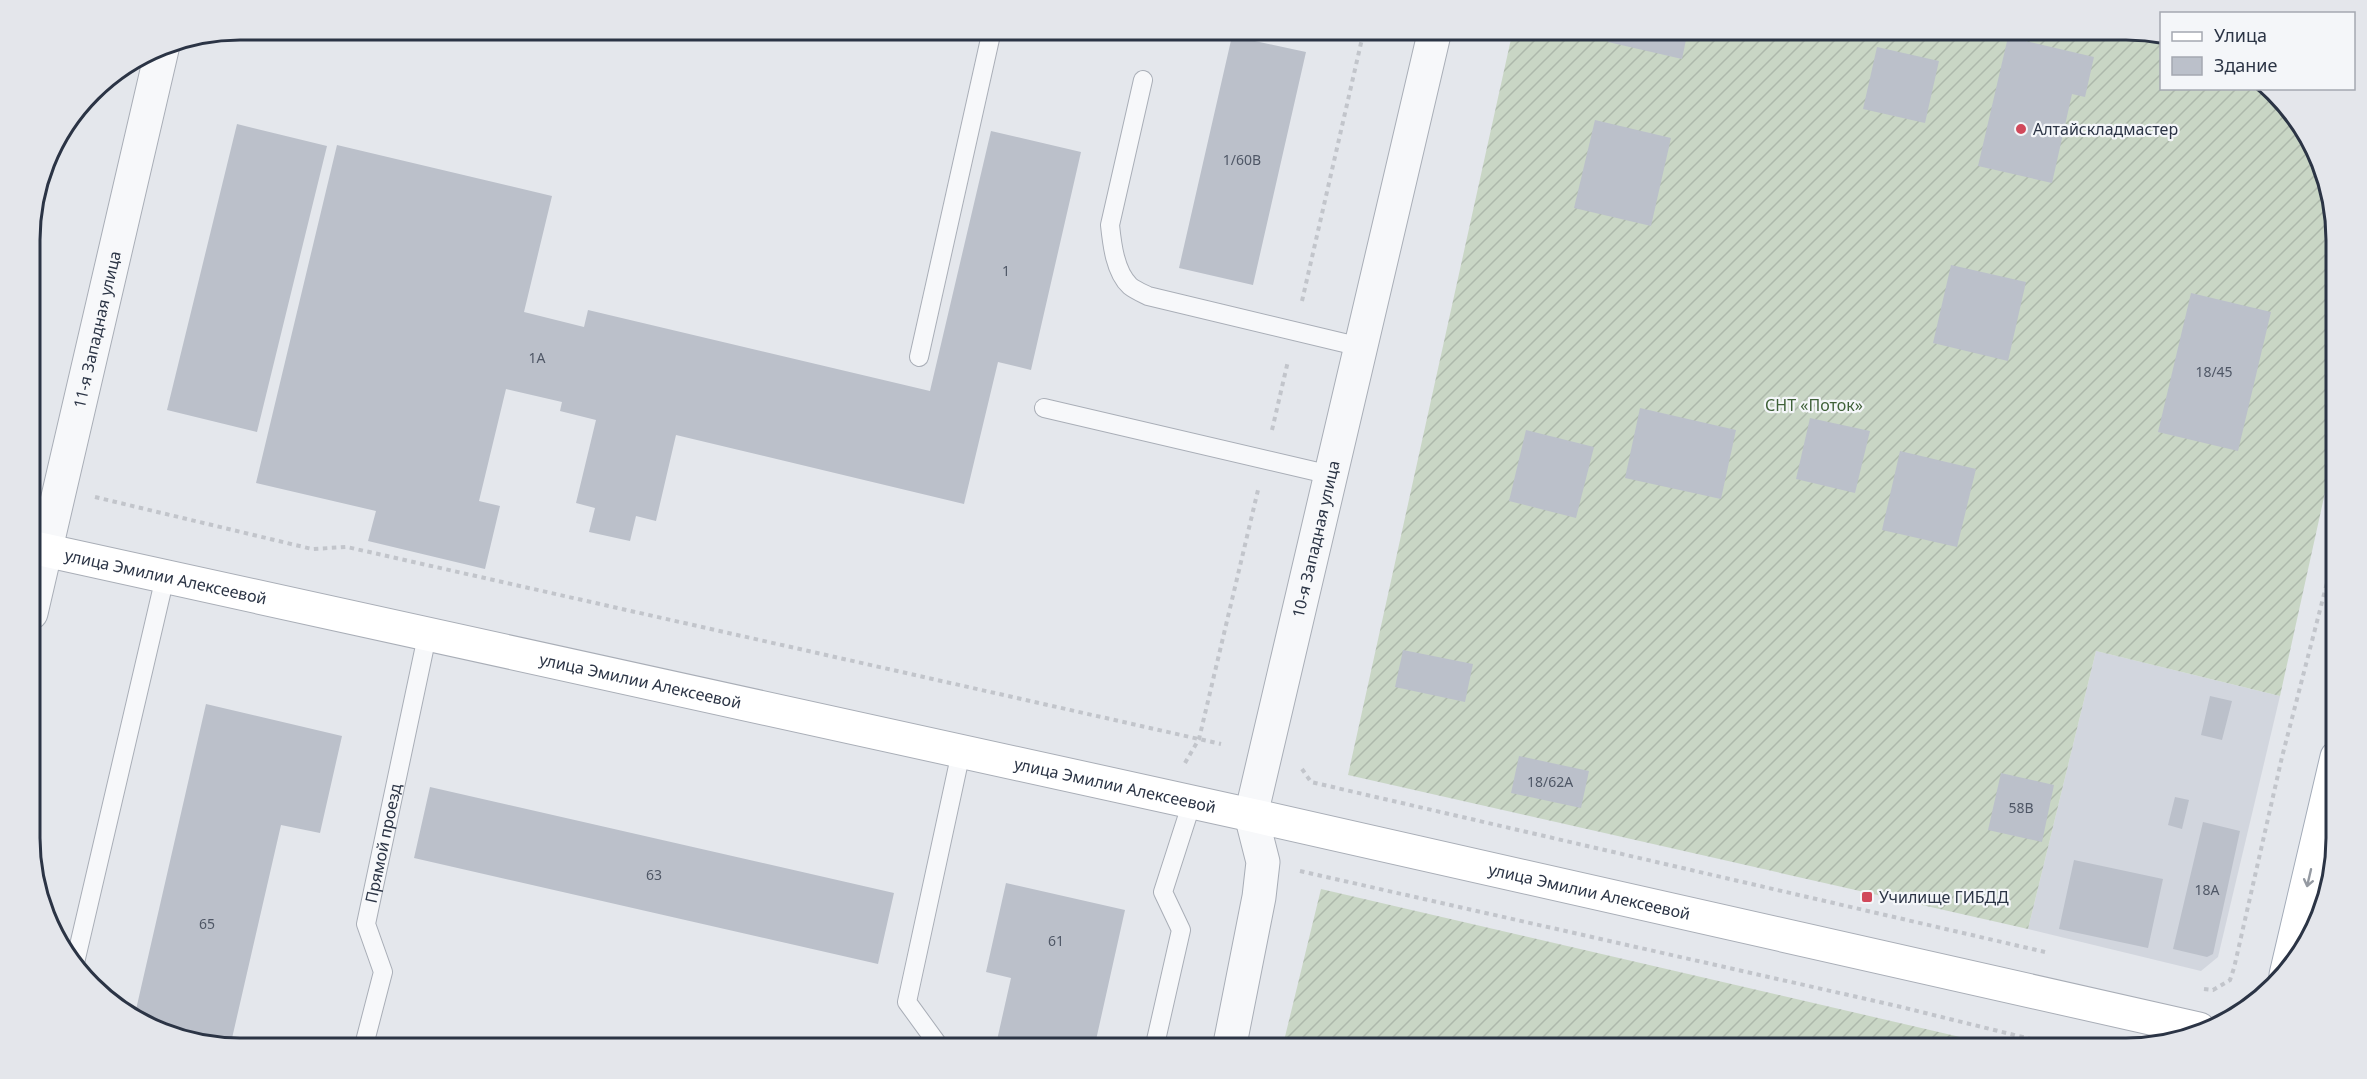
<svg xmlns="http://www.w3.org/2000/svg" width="2367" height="1079" font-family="'Noto Sans',sans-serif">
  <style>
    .built { fill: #d2d6de }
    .garden { fill: url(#garden-furrows) }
    .building { fill: #bbc0ca }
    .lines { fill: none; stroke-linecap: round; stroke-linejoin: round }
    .lane-casing { stroke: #a9aeb7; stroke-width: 20 }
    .street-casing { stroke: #a9aeb7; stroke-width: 35 }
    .secondary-casing { stroke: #a9aeb7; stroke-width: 35 }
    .primary-casing { stroke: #a3abb8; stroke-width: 35 }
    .path { stroke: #c2c5cb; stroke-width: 4; stroke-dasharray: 4.5 4.5; stroke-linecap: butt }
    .lane { stroke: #f7f8fa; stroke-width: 18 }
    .street { stroke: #f7f8fa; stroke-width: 33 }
    .secondary { stroke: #fff; stroke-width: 33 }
    .primary { stroke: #fff; stroke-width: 33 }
    .oneway { stroke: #959aa2 }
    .poi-dot { fill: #d1495b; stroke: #f4f6f9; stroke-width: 2 }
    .labels { text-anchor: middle; stroke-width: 4.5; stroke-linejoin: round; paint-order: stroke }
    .number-label { font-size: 14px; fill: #4f5766 }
    .poi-label { font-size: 16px; fill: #2b3445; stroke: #f4f6f9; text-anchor: start }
    .street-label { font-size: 16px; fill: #2b3445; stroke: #f4f6f9 }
    .park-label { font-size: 16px; fill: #3f6138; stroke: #f4f6f9 }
    .rim { fill: none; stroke: #2b3445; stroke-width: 3 }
  </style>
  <defs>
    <pattern id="garden-furrows" width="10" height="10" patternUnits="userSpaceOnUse" patternTransform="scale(1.5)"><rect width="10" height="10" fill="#c9d6c5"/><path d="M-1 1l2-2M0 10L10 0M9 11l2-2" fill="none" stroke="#adb8ab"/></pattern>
  </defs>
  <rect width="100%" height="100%" fill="#e4e7ec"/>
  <path class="built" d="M 2096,651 L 2280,696 L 2218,957 L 2201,971 L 2028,929 Z"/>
  <path class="garden" d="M 1513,30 L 2127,30 L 2161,37 L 2162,88 L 2263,89 L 2294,112 L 2335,213 L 2336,443 L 2280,696 L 2096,651 L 2028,929 L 1348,775 Z
    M 1321,889 L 2012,1049 L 1282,1049 Z"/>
  <path class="building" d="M 1611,30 L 1688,30 L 1682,59 L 1608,42 Z
    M 1232,36 L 1306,52 L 1253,285 L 1179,268 Z
    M 2008,37 L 2094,57 L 2085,97 L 2072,94 L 2052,183 L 1978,166 Z
    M 1877,47 L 1939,61 L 1925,123 L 1863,109 Z
    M 1595,120 L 1671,138 L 1651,226 L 1574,208 Z
    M 237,124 L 327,146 L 257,432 L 167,410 Z
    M 991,131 L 1081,152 L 1031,370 L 998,362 L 964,504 L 676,435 L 656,521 L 636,516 L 630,541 L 589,532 L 595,508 L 576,503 L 596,420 L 560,411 L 562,402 L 506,389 L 479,501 L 500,506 L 485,569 L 368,541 L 376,511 L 256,483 L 337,145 L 552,196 L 524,312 L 584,327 L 588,310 L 930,391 Z
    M 1951,265 L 2026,282 L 2008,361 L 1933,343 Z
    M 2191,293 L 2271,312 L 2238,451 L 2158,432 Z
    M 1640,408 L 1736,430 L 1721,499 L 1625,478 Z
    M 1810,418 L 1870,431 L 1855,493 L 1796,479 Z
    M 1526,430 L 1594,447 L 1576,518 L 1509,501 Z
    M 1900,451 L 1976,469 L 1957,547 L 1882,530 Z
    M 1403,650 L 1473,664 L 1465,702 L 1395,687 Z
    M 2210,696 L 2232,701 L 2222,740 L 2201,735 Z
    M 206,704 L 342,736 L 320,833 L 281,825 L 230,1047 L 159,1033 L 135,1014 Z
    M 1519,756 L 1589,771 L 1581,808 L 1511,793 Z
    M 2001,773 L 2054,785 L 2042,842 L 1988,830 Z
    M 430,787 L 894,893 L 878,964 L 414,858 Z
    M 2175,797 L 2189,800 L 2182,829 L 2168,825 Z
    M 2203,822 L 2240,831 L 2213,954 L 2207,957 L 2173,949 Z
    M 2074,860 L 2163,879 L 2148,948 L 2059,929 Z
    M 1006,883 L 1125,910 L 1094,1049 L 995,1049 L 1011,978 L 986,972 Z
    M 849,1038 L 890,1048 L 890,1049 L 846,1049 Z
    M 523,1042 L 551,1048 L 551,1049 L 521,1049 Z"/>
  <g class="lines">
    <defs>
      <g id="lane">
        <path d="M 1143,80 L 1110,225 C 1112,244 1115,272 1130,286 C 1135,290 1142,293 1148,296 L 1361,347"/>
        <path d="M 919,357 L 992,30"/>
        <path d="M 1044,408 L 1331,475"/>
        <path d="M 74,967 L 165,577"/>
        <path id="s1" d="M 363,1049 L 383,972 L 366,924 L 427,636"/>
        <path d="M 939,1049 L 939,1046 L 907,1002 L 961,752"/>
        <path d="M 1154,1049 L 1181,930 L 1163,892 L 1192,802"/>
      </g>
      <g id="street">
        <path id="s2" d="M 31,613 L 163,45"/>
        <path id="s3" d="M 1229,1049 L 1259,897 L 1263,862 L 1251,815 L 1435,30"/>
      </g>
      <g id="secondary">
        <path id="s4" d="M 31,547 L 1251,815 L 2199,1029"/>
      </g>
      <path id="primary" d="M 2286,975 L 2337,757"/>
    </defs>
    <use href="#lane" class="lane-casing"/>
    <use href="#street" class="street-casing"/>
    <use href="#secondary" class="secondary-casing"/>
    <use href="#primary" class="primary-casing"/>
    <path class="path" d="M 1302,301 L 1364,30
      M 1272,430 L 1288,361
      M 95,497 L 312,549 L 347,547 L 1221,744
      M 1185,763 L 1199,739 L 1258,490
      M 1302,769 L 1311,782 L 2045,952
      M 1300,871 L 1897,1006 L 2071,1049
      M 2204,989 L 2213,990 L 2230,980 L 2234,968 L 2282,757 L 2336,548"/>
    <use href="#lane" class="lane"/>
    <use href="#street" class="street"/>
    <use href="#secondary" class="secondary"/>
    <use href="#primary" class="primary"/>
  </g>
  <defs><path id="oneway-shaft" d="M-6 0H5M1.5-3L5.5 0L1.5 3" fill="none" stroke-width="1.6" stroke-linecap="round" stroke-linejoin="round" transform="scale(1.5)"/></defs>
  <use class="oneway" href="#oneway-shaft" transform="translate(2309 878) rotate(103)"/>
  <g class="poi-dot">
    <circle cx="2021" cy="129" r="6"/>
    <rect x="1861" y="891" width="12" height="12" rx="3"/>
  </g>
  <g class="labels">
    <g class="number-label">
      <text x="1242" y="165">1/60В</text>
      <text x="1006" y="276">1</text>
      <text x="537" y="363">1А</text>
      <text x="2214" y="377">18/45</text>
      <text x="1550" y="787">18/62А</text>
      <text x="2021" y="813">58В</text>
      <text x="654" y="880">63</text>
      <text x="2207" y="895">18А</text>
      <text x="207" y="929">65</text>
      <text x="1056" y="946">61</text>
    </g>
    <g class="poi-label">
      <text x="2033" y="135">Алтайскладмастер</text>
      <text x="1879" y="903">Училище ГИБДД</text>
    </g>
    <g class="street-label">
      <text dy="6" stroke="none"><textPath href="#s2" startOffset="291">11-я Западная улица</textPath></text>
      <text dy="6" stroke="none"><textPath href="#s3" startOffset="522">10-я Западная улица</textPath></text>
      <text dy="6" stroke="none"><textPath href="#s4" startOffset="138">улица Эмилии Алексеевой</textPath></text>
      <text dy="6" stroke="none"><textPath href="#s4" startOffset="624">улица Эмилии Алексеевой</textPath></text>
      <text dy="6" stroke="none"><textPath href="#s4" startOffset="1110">улица Эмилии Алексеевой</textPath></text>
      <text dy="6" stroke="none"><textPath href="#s1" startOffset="213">Прямой проезд</textPath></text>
      <text dy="6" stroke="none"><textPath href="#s4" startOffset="1596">улица Эмилии Алексеевой</textPath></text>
    </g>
    <g class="park-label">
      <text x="1814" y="411">СНТ «Поток»</text>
    </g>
  </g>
  <path d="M0 0H2367V1079H0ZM240 40H2126A200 200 0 0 1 2326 240V838A200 200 0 0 1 2126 1038H240A200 200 0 0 1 40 838V240A200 200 0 0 1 240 40Z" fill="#e4e6eb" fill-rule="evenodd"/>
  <path class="rim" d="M240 40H2126A200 200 0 0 1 2326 240V838A200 200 0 0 1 2126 1038H240A200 200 0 0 1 40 838V240A200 200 0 0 1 240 40Z"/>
  <rect x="2160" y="12" width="195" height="78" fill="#f4f6f9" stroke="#a4a8b1" stroke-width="1.5"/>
  <rect x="2172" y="32" width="30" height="9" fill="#ffffff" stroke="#a4a8b1" stroke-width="1.5"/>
  <text x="2214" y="42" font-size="18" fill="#2b3445">Улица</text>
  <rect x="2172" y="57" width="30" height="18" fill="#bbc0ca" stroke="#a4a8b1" stroke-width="1.5"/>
  <text x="2214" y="72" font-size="18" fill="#2b3445">Здание</text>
</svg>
